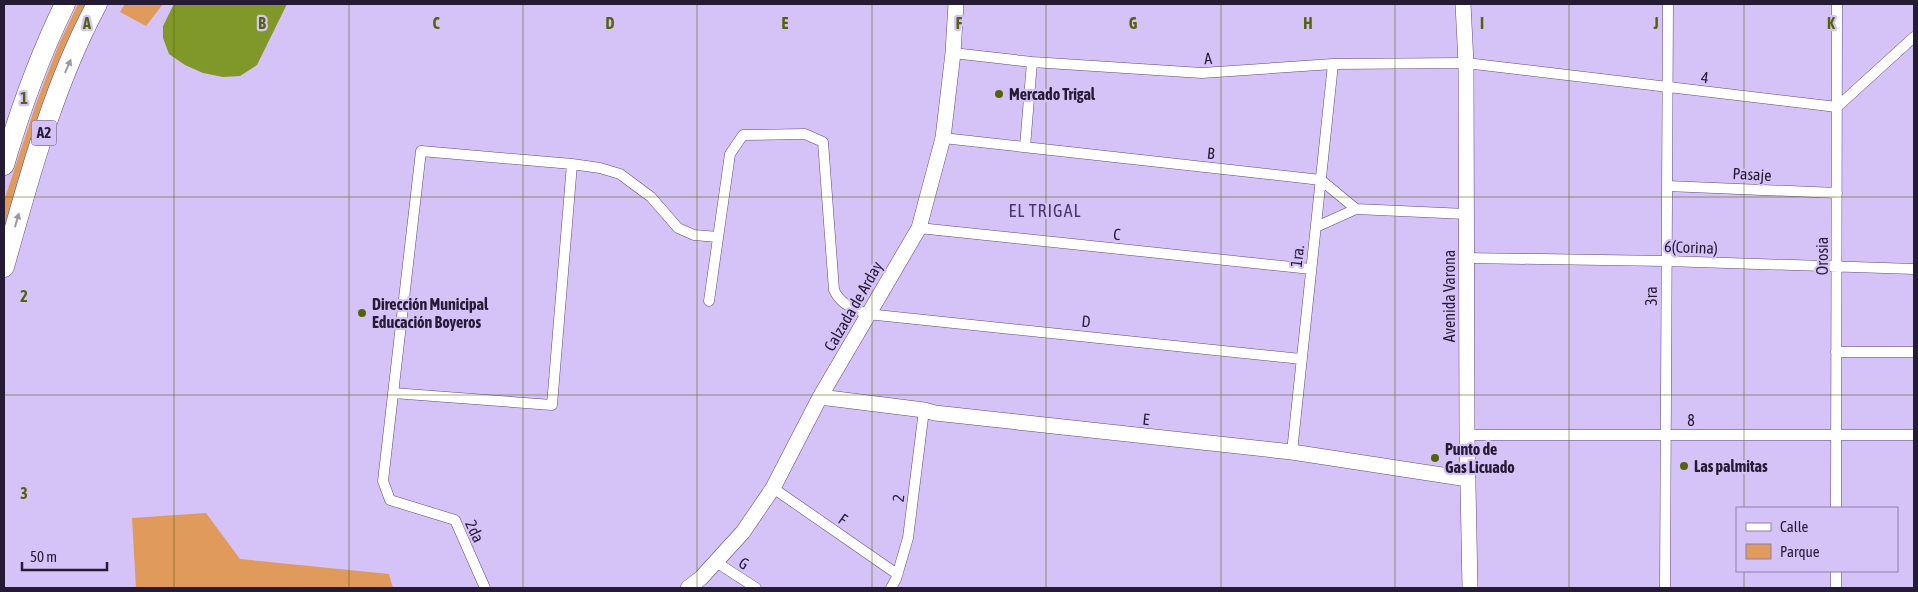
<svg xmlns="http://www.w3.org/2000/svg" width="1918" height="592" font-family="'Asap Condensed',sans-serif">
  <style>
    .green { fill: #e09a5c }
    .water { fill: #80982a }
    .lines { fill: none; stroke-linecap: round; stroke-linejoin: round }
    .street-casing { stroke: #604983; stroke-width: 11 }
    .secondary-casing { stroke: #604983; stroke-width: 16 }
    .highway-casing { stroke: #604983; stroke-width: 21 }
    .street { stroke: #fff; stroke-width: 10 }
    .secondary { stroke: #fff; stroke-width: 15 }
    .highway { stroke: #fff; stroke-width: 20 }
    .oneway { fill: #9d98a4 }
    .grid { fill: none; stroke: #52630a; stroke-width: 1; stroke-opacity: 0.55 }
    .poi-dot { fill: #52630a; stroke: #d5c2f7; stroke-width: 2 }
    .labels { text-anchor: middle; stroke-width: 4.5; stroke-linejoin: round; paint-order: stroke }
    .shield { fill: #d5c2f7; stroke: #5a4d6e; stroke-width: 1 }
    .shield-label { font-size: 15px; font-weight: bold; fill: #251b34 }
    .street-label { font-size: 16px; fill: #251b34; stroke: #d5c2f7 }
    .poi-label { font-size: 16px; font-weight: bold; fill: #251b34; stroke: #d5c2f7; text-anchor: start }
    .neighbourhood-label { font-size: 18px; letter-spacing: 1px; fill: #4c356d; stroke: #d5c2f7 }
    .grid-label { font-size: 16px; text-anchor: middle; font-weight: bold; fill: #52630a; stroke: #d5c2f7; stroke-width: 4.5; stroke-linejoin: round; paint-order: stroke }
  </style>
  <rect width="100%" height="100%" fill="#d5c2f7"/>
  <path class="green" d="M 78,4 L 89,4 L 43,109 L 4,232 L 4,201 L 36,104 L 59,44 Z
    M 125,4 L 163,4 L 146,26 L 120,12 Z
    M 206,513 L 240,559 L 389,574 L 393,588 L 136,588 L 132,518 Z"/>
  <path class="water" d="M 174,4 L 287,4 L 257,65 L 240,76 L 223,77 L 203,73 L 185,65 L 169,54 L 163,38 L 163,26 Z"/>
  <g class="lines">
    <defs>
      <path id="street" d="M 953,53 L 1032,62 L 1202,73 L 1333,64 L 1466,63 L 1837,107 L 1914,37
        M 943,138 L 1321,180 L 1356,209 L 1466,214
        M 1025,147 L 1032,62
        M 1667,186 L 1837,193
        M 1316,227 L 1356,209
        M 919,228 L 1311,269
        M 1466,258 L 1666,261 L 1914,269
        M 709,301 L 730,154 L 743,135 L 805,134 L 823,142 L 834,290 C 841,305 853,308 867,314 L 1301,359
        M 1836,352 L 1914,352
        M 393,393 L 552,405 L 572,164
        M 1467,435 L 1914,435
        M 1292,452 L 1333,64
        M 773,488 L 897,574
        M 1836,508 L 1837,4
        M 716,562 L 756,588
        M 485,588 L 455,520 L 390,500 L 383,481 L 421,151 L 572,164 L 600,168 L 620,174 L 651,197 L 678,228 L 694,235 L 718,237
        M 891,588 L 896,579 L 908,538 L 924,410
        M 1665,588 L 1668,4
        M 1836,588 L 1836,571"/>
      <path id="secondary" d="M 1463,4 L 1466,63 L 1467,435 L 1470,588
        M 820,397 L 924,410 L 935,413 L 1292,452 L 1468,479
        M 688,588 L 701,578 L 743,532 L 773,488 L 820,397 L 919,228 L 943,138 L 953,53 L 956,4"/>
      <path id="highway" d="M 4,165 C 20,110 40,55 65,4
        M 4,267 C 29,178 53,86 97,4"/>
    </defs>
    <use href="#street" class="street-casing"/>
    <use href="#secondary" class="secondary-casing"/>
    <use href="#highway" class="highway-casing"/>
    <use href="#street" class="street"/>
    <use href="#secondary" class="secondary"/>
    <use href="#highway" class="highway"/>
  </g>
  <defs><path id="oneway-solid" d="M-6-.8H1V-3.2L6.5 0L1 3.2V.8H-6Z" transform="scale(1.25)"/></defs>
  <g class="oneway">
    <use href="#oneway-solid" transform="translate(68 66) rotate(-66)"/>
    <use href="#oneway-solid" transform="translate(17 220) rotate(-74)"/>
  </g>
  <path class="grid" d="M 174,4 L 174,588M 349,4 L 349,588M 523,4 L 523,588M 697,4 L 697,588M 872,4 L 872,588M 1046,4 L 1046,588M 1221,4 L 1221,588M 1395,4 L 1395,588M 1569,4 L 1569,588M 1744,4 L 1744,508M 4,197 L 1914,197M 4,395 L 1914,395M 1744,571 L 1744,588"/>
  <g class="poi-dot">
    <circle cx="999" cy="94" r="5"/>
    <circle cx="362" cy="313" r="5"/>
    <circle cx="1435" cy="458" r="5"/>
    <circle cx="1684" cy="466" r="5"/>
  </g>
  <g class="labels">
    <rect class="shield" x="31.5" y="120.5" width="25" height="25" rx="4"/>
    <g class="shield-label">
      <text x="44" y="138">A2</text>
    </g>
    <g class="street-label">
      <text transform="translate(1208 58) rotate(-3)" y="6">A</text>
      <text transform="translate(1705 77) rotate(7)" y="6">4</text>
      <text transform="translate(1211 153) rotate(6)" y="6">B</text>
      <text transform="translate(1752 174) rotate(3)" y="6">Pasaje</text>
      <text transform="translate(1117 234) rotate(6)" y="6">C</text>
      <text transform="translate(1691 247) rotate(2)" y="6">6(Corina)</text>
      <text transform="translate(1297 256) rotate(-83)" y="6">1ra.</text>
      <text transform="translate(1822 256) rotate(-90)" y="6">Orosia</text>
      <text transform="translate(1449 296) rotate(-90)" y="6">Avenida Varona</text>
      <text transform="translate(1651 296) rotate(-90)" y="6">3ra</text>
      <text transform="translate(853 306) rotate(-60)" y="6">Calzada de Arday</text>
      <text transform="translate(1086 321) rotate(6)" y="6">D</text>
      <text transform="translate(1146 419) rotate(6)" y="6">E</text>
      <text x="1691" y="426">8</text>
      <text transform="translate(898 498) rotate(-83)" y="6">2</text>
      <text transform="translate(843 519) rotate(35)" y="6">F</text>
      <text transform="translate(475 531) rotate(65)" y="6">2da</text>
      <text transform="translate(744 563) rotate(33)" y="6">G</text>
    </g>
    <g class="poi-label">
      <text x="1009" y="100">Mercado Trigal</text>
      <text x="372" y="310">Dirección Municipal<tspan x="372" dy="18">Educación Boyeros</tspan></text>
      <text x="1445" y="455">Punto de<tspan x="1445" dy="18">Gas Licuado</tspan></text>
      <text x="1694" y="472">Las palmitas</text>
    </g>
    <g class="neighbourhood-label">
      <text x="1045" y="217">EL TRIGAL</text>
    </g>
  </g>
  <g class="grid-label">
    <text x="87" y="29">A</text>
    <text x="262" y="29">B</text>
    <text x="436" y="29">C</text>
    <text x="610" y="29">D</text>
    <text x="785" y="29">E</text>
    <text x="959" y="29">F</text>
    <text x="1133" y="29">G</text>
    <text x="1308" y="29">H</text>
    <text x="1482" y="29">I</text>
    <text x="1656" y="29">J</text>
    <text x="1831" y="29">K</text>
    <text x="24" y="104">1</text>
    <text x="24" y="302">2</text>
    <text x="24" y="499">3</text>
  </g>
  <rect width="1918" height="592" fill="none" stroke="#251b34" stroke-width="10"/>
  <rect x="1736" y="507" width="162" height="65" fill="#d5c2f7" stroke="#8f7fa9"/>
  <rect x="1746" y="523" width="25" height="8" fill="#ffffff" stroke="#8f7fa9"/>
  <text x="1780" y="532" font-size="15" fill="#251b34">Calle</text>
  <rect x="1746" y="544" width="25" height="15" fill="#e09a5c" stroke="#8f7fa9"/>
  <text x="1780" y="557" font-size="15" fill="#251b34">Parque</text>
  <path d="M22 562v8h85v-8" fill="none" stroke="#251b34" stroke-width="2.5"/>
  <text x="30" y="562" font-size="15" fill="#251b34" stroke="#d5c2f7" stroke-width="4" paint-order="stroke">50 m</text>
</svg>
